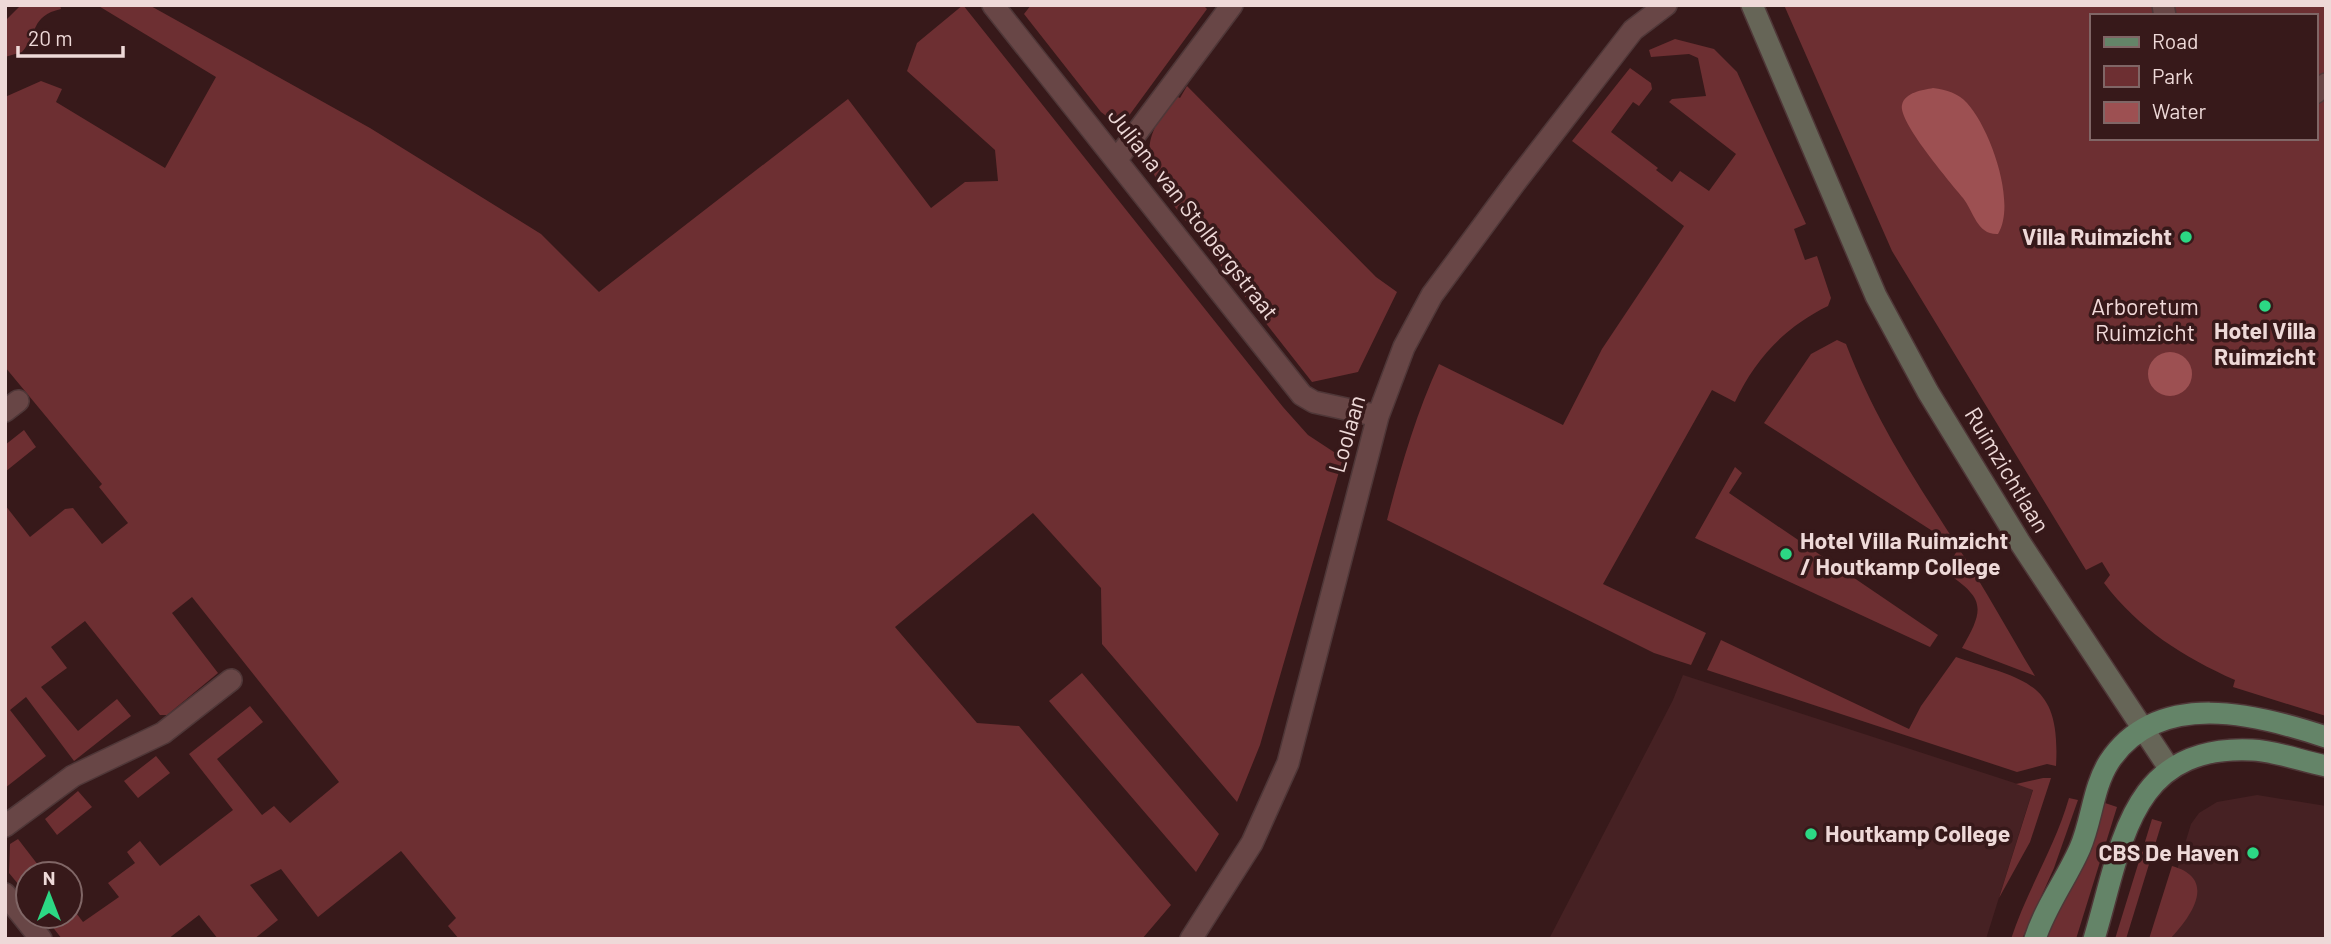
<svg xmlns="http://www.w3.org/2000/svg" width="2331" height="944" font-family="Barlow,sans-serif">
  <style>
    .built { fill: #462123 }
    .green { fill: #6d2f32; fill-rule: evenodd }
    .water { fill: #9d5052 }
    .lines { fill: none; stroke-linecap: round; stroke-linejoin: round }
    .street-casing { stroke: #4f3738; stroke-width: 24 }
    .secondary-casing { stroke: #4f3738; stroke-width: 24 }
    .primary-casing { stroke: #4f3738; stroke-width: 24 }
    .street { stroke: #684646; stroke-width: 21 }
    .secondary { stroke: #666557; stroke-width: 21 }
    .primary { stroke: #648468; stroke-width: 21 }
    .poi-dot { fill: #2cd884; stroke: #37191a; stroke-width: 2.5 }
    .labels { text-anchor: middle; stroke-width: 7; stroke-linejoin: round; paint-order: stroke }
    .street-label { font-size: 23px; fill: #eed9d8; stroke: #37191a }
    .poi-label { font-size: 23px; font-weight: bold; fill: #eed9d8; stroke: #37191a; text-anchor: end }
    .park-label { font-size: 23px; fill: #f2dada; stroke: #37191a }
  </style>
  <rect width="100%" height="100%" fill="#37191a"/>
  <path class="built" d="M 1683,675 L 2033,789 L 1986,939 L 1549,939 L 1673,700 Z
    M 2257,795 L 2326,806 L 2326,939 L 2156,939 L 2191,824 L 2199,813 L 2217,802 Z"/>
  <path class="green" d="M 21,5 L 60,5 L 61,9 C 30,16 38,34 22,52 L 5,57 L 5,21 Z
    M 97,5 L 149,5 L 370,128 L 541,234 L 599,292 L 848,99 L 931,208 L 965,182 L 998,181 L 995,150 L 907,71 L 917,43 L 963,5 L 1283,407 L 1308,435 L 1343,458 L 1260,745 L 1237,802 L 1102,644 L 1101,588 L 1033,513 L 895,627 L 977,723 L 1019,726 L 1171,905 L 1142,939 L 459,939 L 448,926 L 456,918 L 401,851 L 318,917 L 281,869 L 250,885 L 278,920 L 254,939 L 218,939 L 199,915 L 168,939 L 62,939 L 44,916 L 70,916 L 70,905 L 83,922 L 119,897 L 108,883 L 135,863 L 127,852 L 140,841 L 160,866 L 233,810 L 189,754 L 250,706 L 263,722 L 217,759 L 262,815 L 274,806 L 290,823 L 339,782 L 192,597 L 172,613 L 218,673 L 167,715 L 160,715 L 85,621 L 51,647 L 67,668 L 41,687 L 78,731 L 117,699 L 131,716 L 74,761 L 26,697 L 10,710 L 46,756 L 5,788 L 5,505 L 30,537 L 65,509 L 73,508 L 102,544 L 128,523 L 99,487 L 102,484 L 5,367 L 5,97 L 41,81 L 62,89 L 56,102 L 165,168 L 216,77 Z
    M 1031,5 L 1203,5 L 1207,9 L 1128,117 C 1117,124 1111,120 1101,112 L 1024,14 Z
    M 1784,5 L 2326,5 L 2326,716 L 2233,687 L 2235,680 C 2183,657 2139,629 2104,583 L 2110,575 L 2102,562 L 2086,570 L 1892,251 ZM 2091,16 L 2315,16 L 2315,138 L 2091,138 Z
    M 1675,39 L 1714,49 L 1737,72 L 1806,224 L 1794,229 L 1805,260 L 1817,256 L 1831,298 L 1828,306 C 1785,327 1755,359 1735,402 L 1712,390 L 1603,584 L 1706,633 L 1691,665 L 1654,653 L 1387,520 C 1401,466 1416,414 1439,364 L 1563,425 L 1602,349 L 1684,226 L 1572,141 L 1630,68 L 1651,83 L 1652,89 L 1639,106 L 1633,102 L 1611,132 L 1658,168 L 1656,170 L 1672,182 L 1680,171 L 1709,191 L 1736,154 L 1669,102 L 1672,99 L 1706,96 L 1698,58 L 1689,54 L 1651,57 L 1649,50 Z
    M 1187,86 L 1376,277 L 1397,292 L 1358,372 L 1312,382 L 1160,188 C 1140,147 1150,130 1176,96 L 1180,98 Z
    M 1837,340 L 1846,344 C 1876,422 1914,478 1958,547 C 1985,589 2009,633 2035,676 L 1962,648 C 1986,607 1984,598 1944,571 L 1959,548 L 1764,423 L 1811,354 Z
    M 24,430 L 36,447 L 5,472 L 5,445 Z
    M 1735,467 L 1742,473 L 1729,493 L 1938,635 L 1930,647 L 1695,538 Z
    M 1721,640 L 1909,729 L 1921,706 L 1956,657 C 2024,681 2061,679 2056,766 L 2047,764 L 2017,772 L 1707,670 Z
    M 1082,673 L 1219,834 L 1196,872 L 1049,701 Z
    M 156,756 L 170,773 L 138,798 L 124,781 Z
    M 2043,778 L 2051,778 L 2030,842 L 1999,898 L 2033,790 L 2016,784 Z
    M 78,791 L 92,807 L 57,835 L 45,819 Z
    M 2069,798 L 2078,800 L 2054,868 L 2022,939 L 2011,939 C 2027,890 2055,847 2069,798 Z
    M 2105,803 L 2117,807 L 2076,939 L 2044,939 L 2095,833 Z
    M 2152,819 L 2162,822 L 2126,939 L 2115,939 Z
    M 18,839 L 45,874 L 28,874 L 28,896 L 9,873 L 10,844 Z
    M 2172,866 C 2219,879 2190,918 2170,939 L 2149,939 Z"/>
  <path class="water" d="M 1933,88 C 1947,90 1958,93 1967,103 C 1990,128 2017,203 1998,234 C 1977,235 1974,212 1963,198 C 1951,183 1898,122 1902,105 C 1905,92 1923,90 1933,88 Z
    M2148 374a22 22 0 1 1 44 0a22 22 0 1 1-44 0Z"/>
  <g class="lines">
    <defs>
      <path id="street" d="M 993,5 L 1302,395 L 1314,402 L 1378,416
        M 2163,5 L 2165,16
        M 2315,93 L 2326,84
        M 1117,159 L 1232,5
        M 5,411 L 18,401
        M 5,826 L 73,776 L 163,733 L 231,680
        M 5,894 L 41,939
        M 1191,939 L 1252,843 L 1288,763 L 1378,416 L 1404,347 L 1432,295 L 1517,180 L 1633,30 L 1666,5"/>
      <path id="secondary" d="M 1752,5 L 1876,296 L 1928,392 L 2019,541 L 2169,768"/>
      <path id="primary" d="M 2035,939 C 2045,907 2067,878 2080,848 C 2092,820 2093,787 2109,762 C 2158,688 2257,714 2326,737
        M 2094,939 C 2122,847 2128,744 2252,750 C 2276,751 2301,761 2326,766"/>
    </defs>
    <use href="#street" class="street-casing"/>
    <use href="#secondary" class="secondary-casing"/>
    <use href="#primary" class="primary-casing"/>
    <use href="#street" class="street"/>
    <use href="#secondary" class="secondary"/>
    <use href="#primary" class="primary"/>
  </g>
  <g class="poi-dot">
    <circle cx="2186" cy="237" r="7"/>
    <circle cx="2265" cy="306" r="7"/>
    <circle cx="1786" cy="554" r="7"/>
    <circle cx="1811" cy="834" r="7"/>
    <circle cx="2253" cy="853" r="7"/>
  </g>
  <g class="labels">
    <g class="street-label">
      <text transform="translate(1193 214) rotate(52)" y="8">Juliana van Stolbergstraat</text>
      <text transform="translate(1347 434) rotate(-74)" y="8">Loolaan</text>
      <text transform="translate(2007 470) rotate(59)" y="8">Ruimzichtlaan</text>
    </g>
    <g class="poi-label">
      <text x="2172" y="245">Villa Ruimzicht</text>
      <text x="2265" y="339" text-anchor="middle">Hotel Villa<tspan x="2265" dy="26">Ruimzicht</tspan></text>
      <text x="1800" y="549" text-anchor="start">Hotel Villa Ruimzicht<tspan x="1800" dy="26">/ Houtkamp College</tspan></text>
      <text x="1825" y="842" text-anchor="start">Houtkamp College</text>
      <text x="2239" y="861">CBS De Haven</text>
    </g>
    <g class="park-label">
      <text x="2145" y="315">Arboretum<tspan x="2145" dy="26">Ruimzicht</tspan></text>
    </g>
  </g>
  <rect width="2331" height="944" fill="none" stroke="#eed9d8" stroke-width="14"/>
  <rect x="2090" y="14" width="228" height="126" fill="#37191a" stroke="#806666" stroke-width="2"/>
  <rect x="2104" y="37" width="35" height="10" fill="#648468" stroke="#806666" stroke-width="2"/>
  <text x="2152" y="49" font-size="21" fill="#eed9d8">Road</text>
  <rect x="2104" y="66" width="35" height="21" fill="#6d2f32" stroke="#806666" stroke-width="2"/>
  <text x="2152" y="84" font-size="21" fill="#eed9d8">Park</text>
  <rect x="2104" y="102" width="35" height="21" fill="#9d5052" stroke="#806666" stroke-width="2"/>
  <text x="2152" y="119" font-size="21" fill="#eed9d8">Water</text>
  <g transform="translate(49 895)"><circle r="33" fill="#37191a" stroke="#806666" stroke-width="2"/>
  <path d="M0-5L12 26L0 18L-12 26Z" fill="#2cd884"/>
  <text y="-10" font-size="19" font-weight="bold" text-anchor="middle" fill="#eed9d8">N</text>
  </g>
  <path d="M18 46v10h105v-10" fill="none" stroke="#eed9d8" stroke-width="3.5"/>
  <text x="28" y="46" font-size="21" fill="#eed9d8" stroke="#37191a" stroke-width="5" paint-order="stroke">20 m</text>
</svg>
